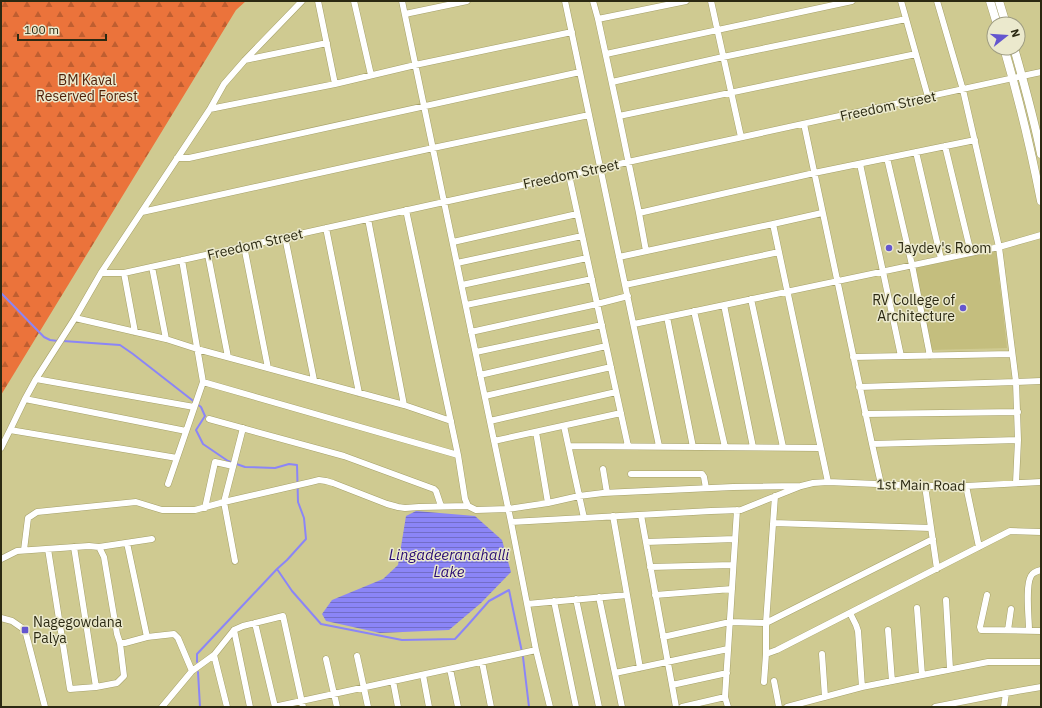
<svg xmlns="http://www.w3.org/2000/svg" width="1042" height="708" font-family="'IBM Plex Sans',sans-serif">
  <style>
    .built { fill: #c4be7e }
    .forest { fill: url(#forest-firs) }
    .water { fill: url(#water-rules) }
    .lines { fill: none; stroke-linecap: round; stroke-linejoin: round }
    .stream { stroke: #8b85f7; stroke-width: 2 }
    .minor-casing { stroke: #a5a069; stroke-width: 7 }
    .major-casing { stroke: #a5a069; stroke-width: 9 }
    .minor { stroke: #fff; stroke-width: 6 }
    .major { stroke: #fff; stroke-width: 8 }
    .poi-dot { fill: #6456cf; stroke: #ebe9cd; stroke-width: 1.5 }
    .labels { text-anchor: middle; stroke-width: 3; stroke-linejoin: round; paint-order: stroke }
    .park-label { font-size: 14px; fill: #4f2009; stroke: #ebe9cd }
    .street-label { font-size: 14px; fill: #2b2912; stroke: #ebe9cd }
    .poi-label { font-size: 14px; fill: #2b2912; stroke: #ebe9cd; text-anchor: start }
    .water-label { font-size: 15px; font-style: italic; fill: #290c74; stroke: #ebe9cd }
  </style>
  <defs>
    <pattern id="forest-firs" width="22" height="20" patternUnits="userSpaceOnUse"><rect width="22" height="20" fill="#eb733b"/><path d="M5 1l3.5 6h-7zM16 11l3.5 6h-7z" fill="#bf5e30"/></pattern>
    <pattern id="water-rules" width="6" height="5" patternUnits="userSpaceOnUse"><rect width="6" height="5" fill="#8b85f7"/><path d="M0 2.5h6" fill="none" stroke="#726dc7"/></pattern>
  </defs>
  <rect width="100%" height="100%" fill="#cfca91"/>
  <path class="built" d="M 996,251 L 1007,348 L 931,350 L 915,268 Z"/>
  <path class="forest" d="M 1,1 L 246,1 L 236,10 L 1,395 Z"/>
  <path class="water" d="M 416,511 L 475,516 L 502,540 L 511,572 L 481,603 L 449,630 L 380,633 L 326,621 L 322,614 L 332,600 L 383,579 L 398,565 L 406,516 Z"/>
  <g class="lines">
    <path class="stream" d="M 1,293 L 44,337 L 50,340 L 58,341
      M 63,341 L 120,345 L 133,354 L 201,407 L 205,416 L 196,430 L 203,444 L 228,461 L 245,467 L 275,468 L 289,464 L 297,465 L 298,502 L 304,518 L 306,539 L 287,560 L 277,569 L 292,591 L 321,624 L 402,640 L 455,639 L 467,626 L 489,601 L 509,590 L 523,657 L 529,707
      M 197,662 L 197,654 L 277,569
      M 198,672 L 200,707"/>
    <defs>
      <path id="minor" d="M 318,1 L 335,84
        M 354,1 L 371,75
        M 402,1 L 511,522 L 536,650 L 550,707
        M 565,1 L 659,446
        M 593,1 L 598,19 L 686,1
        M 711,1 L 741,137
        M 901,1 L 928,97
        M 937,1 L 963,90 L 999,247 L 1016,382 L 1018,440 L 1016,483
        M 405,14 L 467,1
        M 598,19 L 619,116 L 639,213 L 814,173 L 975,140
        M 606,54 L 852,1
        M 245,60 L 327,43
        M 612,82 L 723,57 L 906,19
        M 210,109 L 335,84 L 415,65 L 572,32
        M 619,116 L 916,54
        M 804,124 L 872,444 L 881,484
        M 945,146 L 971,253
        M 916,152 L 941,259
        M 177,158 L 189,158 L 580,72
        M 887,158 L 912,265 L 930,356
        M 860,164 L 901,356
        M 569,175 L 628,446
        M 406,210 L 458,455 L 465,499 L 468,506 L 476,510 L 508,509 L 548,503 L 579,496 L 603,493 L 733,487 L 801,486
        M 142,212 L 433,148 L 589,115
        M 639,213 L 646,251
        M 368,219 L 404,405 L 451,421
        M 773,224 L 822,213
        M 326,228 L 359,393
        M 285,237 L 314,380
        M 453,242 L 577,214
        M 244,246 L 268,368
        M 208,255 L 228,357
        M 619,257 L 773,224 L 828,482
        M 182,260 L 203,382 L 458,455
        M 457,263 L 582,236
        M 152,267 L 166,339 L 197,349 L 404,405
        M 101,273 L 124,273 L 444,202 L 1041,72
        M 124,273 L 135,332
        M 462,285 L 587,258
        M 625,285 L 779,252
        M 751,299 L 783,447
        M 466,305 L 592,279
        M 724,305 L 753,447
        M 694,311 L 725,447
        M 667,317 L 693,447
        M 75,318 L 36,379 L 194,407
        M 634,324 L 999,247 L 1041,235
        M 471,332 L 597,304 L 628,296
        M 166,339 L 75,318 L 101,273 L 210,109 L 224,84 L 245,60 L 302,1
        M 476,352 L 602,325
        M 853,357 L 1012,354
        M 480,375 L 606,346
        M 36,379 L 25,399 L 186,431
        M 859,387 L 1016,382 L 1041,381
        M 485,396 L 611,367
        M 25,399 L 10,430 L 177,458
        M 865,414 L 1018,412
        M 209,419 L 344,456 L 434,489 L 436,491 L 441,506
        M 490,421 L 616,392
        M 564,426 L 584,518
        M 536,432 L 548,503
        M 494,441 L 621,413
        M 872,444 L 1018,440
        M 569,446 L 820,448
        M 1,448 L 10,430
        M 603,469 L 607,493
        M 631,474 L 702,474 L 704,477 L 706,488
        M 168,484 L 203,382
        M 925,486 L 937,569
        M 966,486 L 979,547
        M 775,496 L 766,623 L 766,654 L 777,650 L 1010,531 L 1041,532
        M 205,508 L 215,462 L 233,466
        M 641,515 L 676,707
        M 613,516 L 640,668
        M 511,522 L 711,511 L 741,510 L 801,486 L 813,483 L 828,482 L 925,486 L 966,486 L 1041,482
        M 773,523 L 931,528
        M 646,542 L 735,539
        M 127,543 L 147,637
        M 74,547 L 96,687 L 117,683 L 124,676 L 120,643
        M 99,547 L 152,539
        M 48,549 L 70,689 L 96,687
        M 24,550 L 28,518 L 37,512 L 136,502 L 162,510 L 195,510 L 224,502 L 311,482 L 319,480 L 326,481 L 333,483 L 387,504 L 398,507 L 405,508 L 419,507 L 468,506
        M 1,559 L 17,551 L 89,546 L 99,547 L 104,557 L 117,634 L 120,643 L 125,643 L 147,637 L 174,634 L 178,638 L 192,671
        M 235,561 L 224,502 L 243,428
        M 650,567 L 733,565
        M 655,595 L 732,589
        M 987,595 L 980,627 L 981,630 L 1041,631
        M 599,597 L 622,707
        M 576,599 L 599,707
        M 946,600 L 950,669
        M 554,601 L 576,707
        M 527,604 L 627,595
        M 917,608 L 922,675
        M 850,613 L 856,625 L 858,631 L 862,687 L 988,662 L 1041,662
        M 1,618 L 12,621 L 25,630 L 45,707
        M 255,623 L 275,707
        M 234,630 L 250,707
        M 888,630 L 892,681
        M 1008,630 L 1011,609
        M 1029,630 C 1029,618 1025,586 1031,576 C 1033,572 1037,571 1041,570
        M 663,637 L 730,622 L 766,623 L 933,539
        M 822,654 L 825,697
        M 357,656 L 368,707
        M 326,659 L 337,707
        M 482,662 L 491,707
        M 450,669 L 458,707
        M 615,673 L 728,649
        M 423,675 L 429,707
        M 393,681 L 398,707
        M 774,681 L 779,707
        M 764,682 L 766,654
        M 672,685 L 727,673
        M 162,707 L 192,671 L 214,655
        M 227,707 L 214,655 L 234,630 L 243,626 L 283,616 L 303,707
        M 274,707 L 536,650
        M 682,707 L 725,697
        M 728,707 L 725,697 L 737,510
        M 787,707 L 862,687
        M 935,707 L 1006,693 L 1041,687
        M 1004,707 L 1006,693"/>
      <path id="major" d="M 990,1 L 997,24
        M 999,1 L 1006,24
        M 1004,48 C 1019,99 1031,150 1041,201
        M 1014,48 C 1024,83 1034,119 1041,154"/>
    </defs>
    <use href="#minor" class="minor-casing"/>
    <use href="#major" class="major-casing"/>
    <use href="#minor" class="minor"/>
    <use href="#major" class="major"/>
  </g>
  <g class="poi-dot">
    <circle cx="889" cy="248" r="4"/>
    <circle cx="963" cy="308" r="4"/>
    <rect x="21" y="626" width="8" height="8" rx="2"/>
  </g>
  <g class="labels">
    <g class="park-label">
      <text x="87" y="85">BM Kaval<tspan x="87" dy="16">Reserved Forest</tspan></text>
    </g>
    <g class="street-label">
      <text transform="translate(888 106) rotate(-12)" y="5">Freedom Street</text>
      <text transform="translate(571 174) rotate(-12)" y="5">Freedom Street</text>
      <text transform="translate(255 244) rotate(-13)" y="5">Freedom Street</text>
      <text transform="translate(921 485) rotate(1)" y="5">1st Main Road</text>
    </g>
    <g class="poi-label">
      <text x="897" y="253">Jaydev's Room</text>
      <text x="955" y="305" text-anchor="end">RV College of<tspan x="955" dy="16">Architecture</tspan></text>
      <text x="33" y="627">Nagegowdana<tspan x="33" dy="16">Palya</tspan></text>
    </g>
    <g class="water-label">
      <text x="449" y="560">Lingadeeranahalli<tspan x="449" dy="17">Lake</tspan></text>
    </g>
  </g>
  <rect width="1042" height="708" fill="none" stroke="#2b2912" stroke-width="4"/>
  <g transform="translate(1006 36) rotate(73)"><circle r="19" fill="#ebe9cd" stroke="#9e9c82"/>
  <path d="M0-3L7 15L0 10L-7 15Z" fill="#6456cf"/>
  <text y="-6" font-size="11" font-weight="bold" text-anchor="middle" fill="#2b2912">N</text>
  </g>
  <path d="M18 34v6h88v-6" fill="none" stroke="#2b2912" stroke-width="2"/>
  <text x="24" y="34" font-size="12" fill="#2b2912" stroke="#ebe9cd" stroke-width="3" paint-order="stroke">100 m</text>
</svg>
